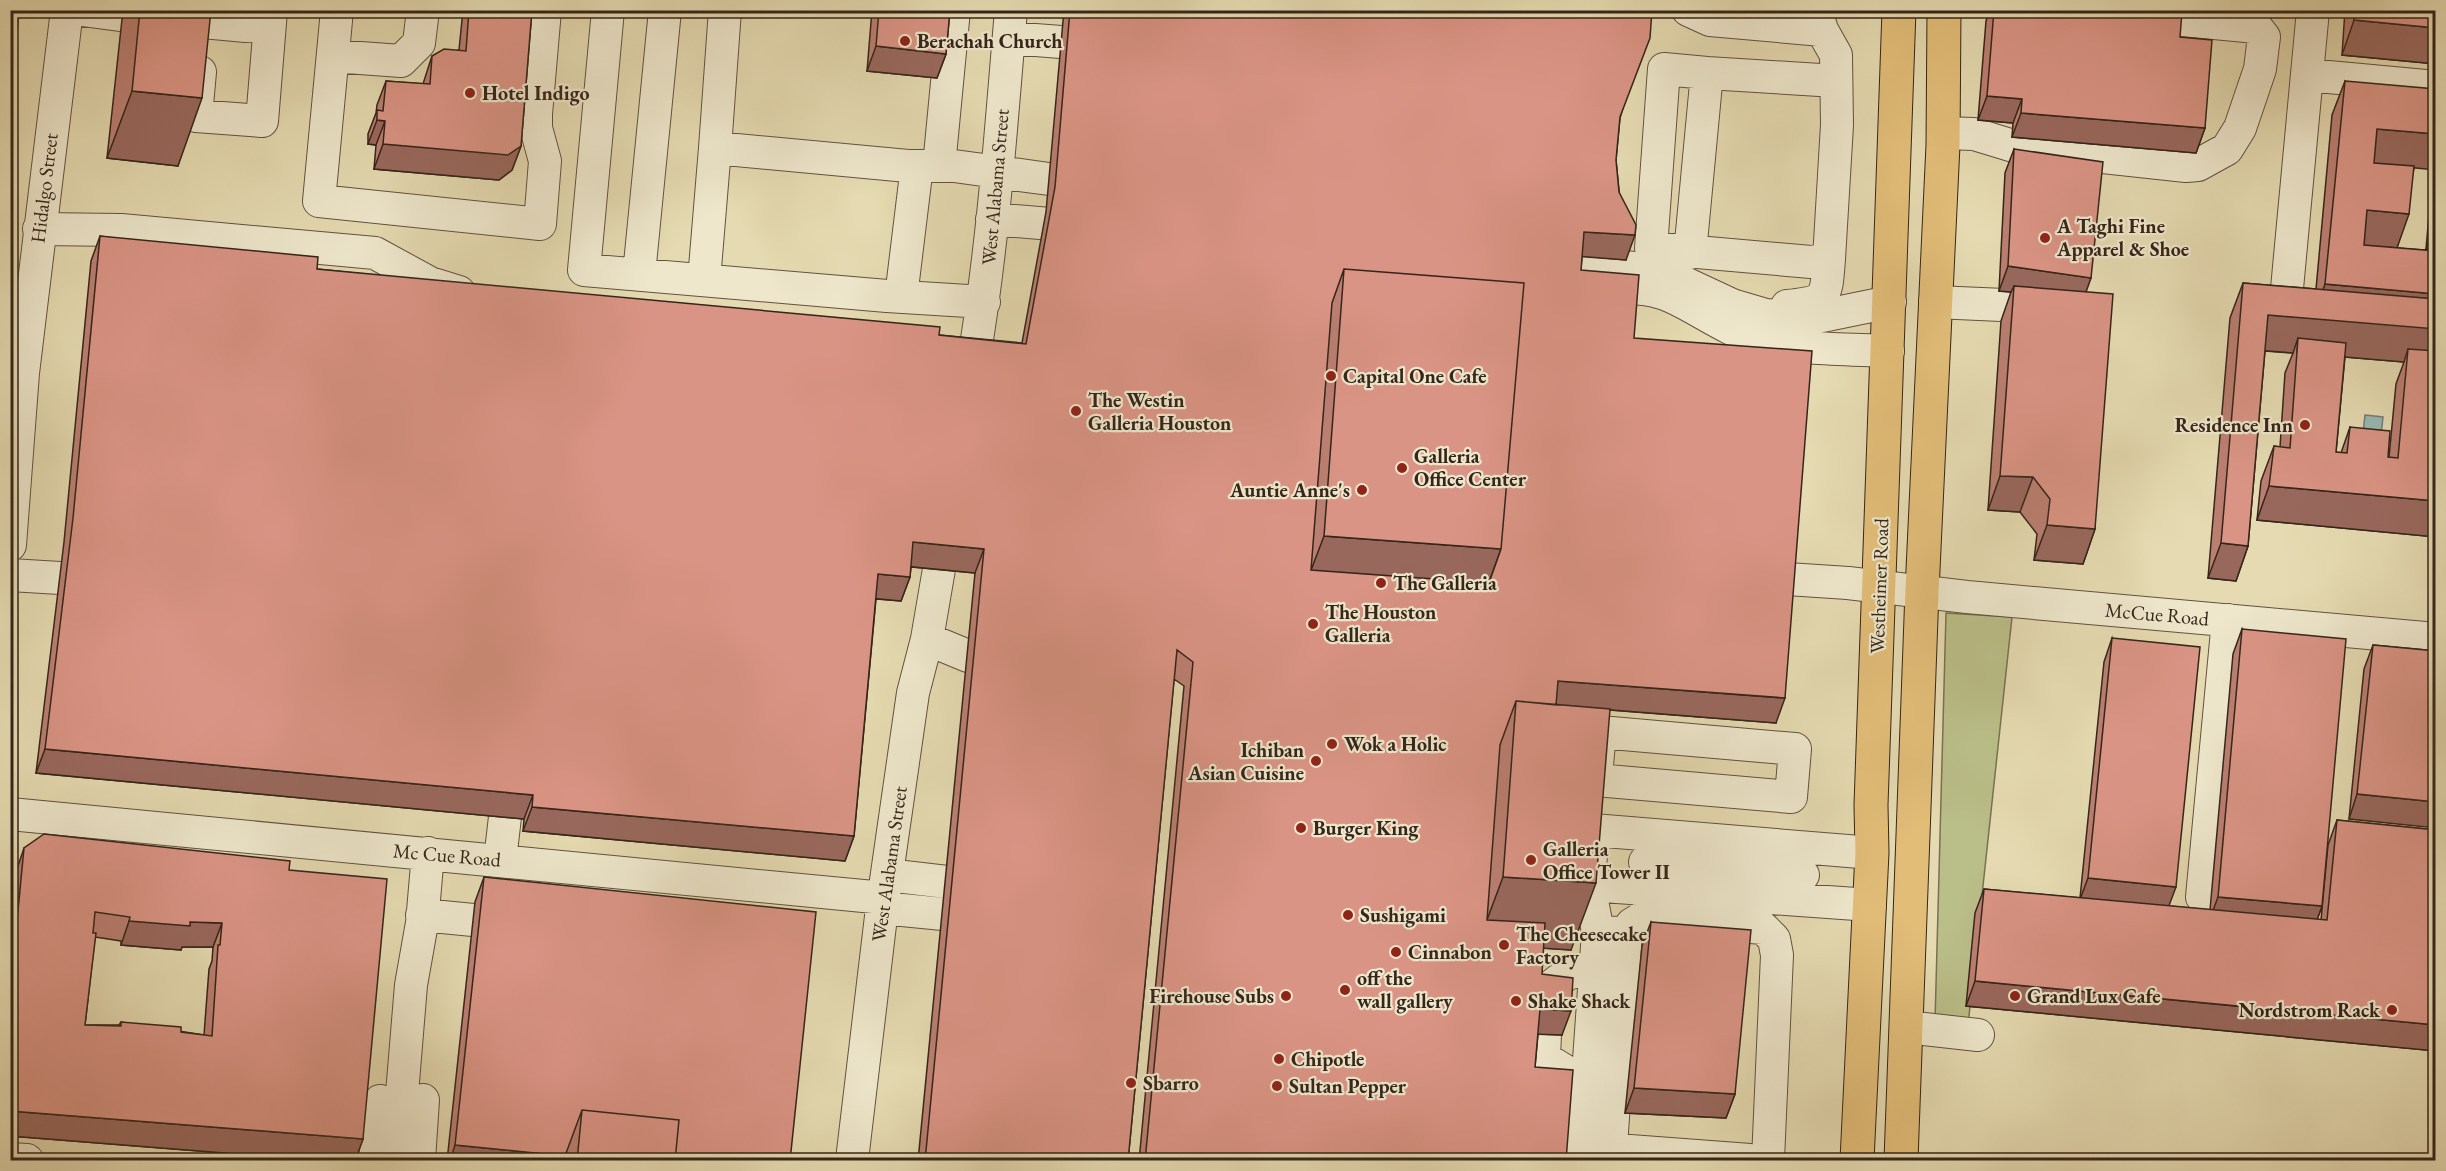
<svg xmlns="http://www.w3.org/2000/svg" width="2446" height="1171" font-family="'EB Garamond',serif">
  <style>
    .green { fill: #babe88; stroke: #787251; stroke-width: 1.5 }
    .water { fill: #98b9b4; stroke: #707e76; stroke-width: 1.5 }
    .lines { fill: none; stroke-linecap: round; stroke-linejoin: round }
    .minor-casing { stroke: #615240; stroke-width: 34 }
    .major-casing { stroke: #35251a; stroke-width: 35 }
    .minor { stroke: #eee7cc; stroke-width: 32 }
    .major { stroke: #e2bd78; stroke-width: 33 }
    .wall { fill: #bb7f72; stroke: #35251a; stroke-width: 1.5; fill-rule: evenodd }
    .shaded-wall { fill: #99685d; stroke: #35251a; stroke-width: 1.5 }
    .building { fill: #da9485; stroke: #35251a; stroke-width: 1.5; fill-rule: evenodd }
    .poi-dot { fill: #8f2418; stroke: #eee7cc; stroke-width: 2 }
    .labels { text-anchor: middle; stroke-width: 4.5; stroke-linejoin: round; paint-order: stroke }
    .poi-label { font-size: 20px; font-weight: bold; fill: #35251a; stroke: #eee7cc; text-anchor: start }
    .street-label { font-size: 20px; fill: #35251a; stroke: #eee7cc }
  </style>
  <rect width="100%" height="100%" fill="#e5dab1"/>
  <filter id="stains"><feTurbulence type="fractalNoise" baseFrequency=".00333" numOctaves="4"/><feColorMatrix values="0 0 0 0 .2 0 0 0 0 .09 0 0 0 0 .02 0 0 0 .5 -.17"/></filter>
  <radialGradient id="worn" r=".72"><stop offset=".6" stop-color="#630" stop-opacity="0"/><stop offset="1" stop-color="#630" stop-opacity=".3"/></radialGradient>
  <path class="green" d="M 1946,613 L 2012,617 L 1968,1025 L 1935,1022 Z"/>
  <path class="water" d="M 2365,415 L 2383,417 L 2379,452 L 2361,451 Z"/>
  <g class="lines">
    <defs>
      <path id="minor" d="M 82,10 L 120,15
        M 337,10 L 319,201 L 540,224 L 545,161 L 536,128 L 536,114 L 545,10
        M 608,10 L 584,270 L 887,296 L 984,302
        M 1688,10 L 1710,20 L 1822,30
        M 192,21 L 246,26 L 270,23 L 271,10
        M 1009,38 L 1061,42
        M 333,56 L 401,61 L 419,43 L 423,10
        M 200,72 L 196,116 L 262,121 L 270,23
        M 1707,73 L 1664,69 L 1651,248 L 1811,262 L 1829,259 L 1837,125 L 1836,55 L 1822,30 L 1816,10
        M 2307,75 L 2436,87
        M 1943,133 L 1974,134 L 2020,148 L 2186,166 L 2198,165 L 2227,149 L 2240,128 L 2260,69 L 2264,37 L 2257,28 L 2246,26 L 2140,16
        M 715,148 L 725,10
        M 939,166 L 954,10
        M 992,219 L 1086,227
        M 39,229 L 121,230 L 375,253 L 430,283 L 459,292
        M 1690,253 L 1707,73 L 1836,81
        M 1575,262 L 1634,268 L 1674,278 L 1732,305 L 1766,315 L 1792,318 L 1812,318 L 1890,302
        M 639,274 L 665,10
        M 704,280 L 715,148 L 908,166 L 954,166 L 1049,179
        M 1595,286 C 1621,289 1648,285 1672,297 C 1701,310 1727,331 1759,339 C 1800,350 1846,349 1888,351
        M 901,297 L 917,166
        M 1935,302 L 2048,307
        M 1787,306 C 1827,302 1826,299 1829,259
        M 2285,310 L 2313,10
        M 973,364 C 993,247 1001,128 1011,10
        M 10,545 L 23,373 L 67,10
        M 10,575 L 60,578
        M 1787,579 L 1848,583 L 1967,597 L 2436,639
        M 927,639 L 968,656
        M 1596,780 L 1791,797 L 1795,749 L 1600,732 L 1597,765
        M 10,814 L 884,898
        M 1593,830 L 1872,853
        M 500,860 L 505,817
        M 1645,862 L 1803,875
        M 887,875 L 947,882
        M 1589,885 L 1870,905
        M 2202,897 L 2228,620
        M 882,908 L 943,914
        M 422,915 L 473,920
        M 1598,932 L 1626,933 L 1632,924 L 1642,918 L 1763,928 L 1774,939 L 1777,955 L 1768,1160
        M 1548,1000 L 1549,988 L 1567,974 L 1595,966
        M 1906,1027 L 1978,1035
        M 1545,1034 L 1544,1058 L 1588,1085
        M 398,1142 L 411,985 L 422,923 L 428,853
        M 1590,1148 L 1750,1160
        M 10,1159 L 27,1160
        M 375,1160 L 380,1101
        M 419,1160 L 423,1100
        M 852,1160 L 882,908 L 913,693 L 927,639 L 939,569
        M 1582,1160 L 1598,932 L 1589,885 L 1591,854
        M 1610,1160 L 1626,933"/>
      <path id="major" d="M 1857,1160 L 1872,853 L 1871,805 L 1899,10
        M 1901,1160 L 1922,591 L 1943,145 L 1944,10"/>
    </defs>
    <use href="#minor" class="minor-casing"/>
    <use href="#major" class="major-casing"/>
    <use href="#minor" class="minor"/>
    <use href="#major" class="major"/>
  </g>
  <path class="wall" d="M 123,10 L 211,10 L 178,166 L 107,158 Z
    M 463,10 L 532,10 L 521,146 L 512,170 L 499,180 L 374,169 L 376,145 L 368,144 L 368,134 L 376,113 L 377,105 L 386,81 L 423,84 L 432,56 L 459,50 Z
    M 872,10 L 950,10 L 946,54 L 937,78 L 867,71 Z
    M 1064,10 L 1652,10 L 1620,118 L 1616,160 L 1626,260 L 1582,256 L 1581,270 L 1634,338 L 1776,723 L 1609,710 L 1571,950 L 1543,948 L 1542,974 L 1562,1035 L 1538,1034 L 1535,1067 L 1566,1161 L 1139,1161 L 1184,686 L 1174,679 L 1128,1161 L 918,1161 L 975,573 L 911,567 L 910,577 L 901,601 L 876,599 L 854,836 L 845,861 L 523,831 L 524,819 L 36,773 L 64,542 L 91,261 L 100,236 L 317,269 L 939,335 L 1022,343 L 1046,212 Z
    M 1990,10 L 2160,10 L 2180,37 L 2205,128 L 2196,153 L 2012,137 L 2013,123 L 1978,120 L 1986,21 Z
    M 2345,10 L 2436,10 L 2436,64 L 2342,55 Z
    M 2345,81 L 2414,168 L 2397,248 L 2436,251 L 2436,537 L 2257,520 L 2261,481 L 2274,446 L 2280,447 L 2285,373 L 2293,353 L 2265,351 L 2248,546 L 2236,581 L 2208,578 L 2230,318 L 2243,283 L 2316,289 L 2332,115 ZM 2345,357 L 2404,362 L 2396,384 L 2389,457 L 2350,427 L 2341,453 L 2336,452 Z
    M 2014,149 L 2086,292 L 2095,529 L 2083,564 L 2034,560 L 2037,534 L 2020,512 L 1988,510 L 2001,321 L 2011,292 L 1999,291 L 2005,173 Z
    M 2436,188 L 2436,250 L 2426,249 L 2430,203 Z
    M 2242,629 L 2322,906 L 2317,920 L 2321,920 L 2328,845 L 2337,820 L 2436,830 L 2436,1051 L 1966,1006 L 1975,913 L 1984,889 L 2080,898 L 2104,662 L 2112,638 L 2169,906 L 2210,910 L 2233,654 Z
    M 2373,645 L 2436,651 L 2349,819 L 2364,669 Z
    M 24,848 L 289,870 L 363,1139 L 355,1161 L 324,1161 L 10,1136 L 10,926 L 16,872 ZM 95,937 L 121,941 L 121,945 L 181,950 L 182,947 L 213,947 L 212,961 L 209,969 L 204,1035 L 121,1022 L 119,1025 L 85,1025 Z
    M 484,877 L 790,1161 L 447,1161 L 475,902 Z
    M 1651,922 L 1735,1094 L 1726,1118 L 1625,1113 L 1642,946 Z"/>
  <path class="shaded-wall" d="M 2354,20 L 2436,28 L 2436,64 L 2342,55 Z
    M 876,46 L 946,54 L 937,78 L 867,71 Z
    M 132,91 L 202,98 L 178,166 L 107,158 Z
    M 1987,96 L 2022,99 L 2013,123 L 1978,120 Z
    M 2021,113 L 2205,128 L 2196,153 L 2012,137 Z
    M 377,120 L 385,121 L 376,145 L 368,144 Z
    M 2377,129 L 2436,134 L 2436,170 L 2364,163 Z
    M 383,144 L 521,146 L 512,170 L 499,180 L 374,169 Z
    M 2367,210 L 2409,214 L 2397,248 L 2354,245 Z
    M 2436,223 L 2436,250 L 2426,249 Z
    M 1584,232 L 1635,235 L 1626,260 L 1575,256 Z
    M 2008,266 L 2091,278 L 2082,303 L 2014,286 L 2011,292 L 1999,291 Z
    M 2325,284 L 2436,294 L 2436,365 L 2408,349 L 2404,362 L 2297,353 L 2298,338 L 2293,353 L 2255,350 L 2268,315 L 2313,318 Z
    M 2000,476 L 2033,477 L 2020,512 L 1988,510 Z
    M 2269,486 L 2436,501 L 2436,537 L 2257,520 Z
    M 2047,525 L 2095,529 L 2083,564 L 2034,560 Z
    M 1324,536 L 1501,549 L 1480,607 L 1302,594 Z
    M 913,542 L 984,549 L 975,573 L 904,566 Z
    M 2221,543 L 2248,546 L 2236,581 L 2208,578 Z
    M 878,574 L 910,577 L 901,601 L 869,598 Z
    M 1558,681 L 1785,698 L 1776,723 L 1549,705 Z
    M 45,749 L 533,795 L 524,819 L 36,773 Z
    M 2357,794 L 2436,802 L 2436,828 L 2349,819 Z
    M 532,807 L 854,836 L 845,861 L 523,831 Z
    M 1503,877 L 1596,883 L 1571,950 L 1478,944 Z
    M 2088,878 L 2176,887 L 2167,911 L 2079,902 Z
    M 2218,897 L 2322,906 L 2313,931 L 2209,921 Z
    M 129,921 L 190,922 L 222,923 L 213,947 L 182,947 L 181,950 L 121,945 Z
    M 1975,981 L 2436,1025 L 2436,1051 L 1966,1006 Z
    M 1540,1009 L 1571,1011 L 1562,1035 L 1531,1034 Z
    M 1634,1088 L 1735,1094 L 1726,1118 L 1625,1113 Z
    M 10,1111 L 363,1139 L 355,1161 L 324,1161 L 10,1136 Z
    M 455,1145 L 565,1156 L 563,1161 L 450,1161 Z"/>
  <path class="building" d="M 10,10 L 19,10 L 10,112 Z
    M 140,10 L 211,10 L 202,98 L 132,91 Z
    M 469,10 L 532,10 L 521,146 L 508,155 L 383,144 L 385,121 L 377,120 L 377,110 L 383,111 L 386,81 L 430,84 L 432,56 L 444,49 L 466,51 Z
    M 879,10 L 950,10 L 946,54 L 876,46 Z
    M 1070,10 L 1652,10 L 1650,38 L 1620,117 L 1616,160 L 1619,192 L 1636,225 L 1635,235 L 1584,232 L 1581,270 L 1639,275 L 1634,338 L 1812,351 L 1785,698 L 1558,681 L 1556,705 L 1516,701 L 1500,745 L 1487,920 L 1545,923 L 1542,974 L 1573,978 L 1571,1011 L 1540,1009 L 1535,1067 L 1573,1070 L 1566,1161 L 1145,1161 L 1193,662 L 1177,650 L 1128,1161 L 925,1161 L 984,549 L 913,542 L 910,577 L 878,574 L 854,836 L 532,807 L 533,795 L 45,749 L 73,518 L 100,236 L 318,257 L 317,269 L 940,327 L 939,335 L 1026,344 L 1055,187 ZM 1344,269 L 1524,283 L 1501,549 L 1489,583 L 1311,570 L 1332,303 Z
    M 1994,10 L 2160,10 L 2182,12 L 2180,37 L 2212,40 L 2205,128 L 2021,113 L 2022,99 L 1987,96 Z
    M 2355,10 L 2436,10 L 2436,28 L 2354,20 Z
    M 2345,81 L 2436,89 L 2436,134 L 2377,129 L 2374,163 L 2414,166 L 2409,214 L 2367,210 L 2364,245 L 2436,251 L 2436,294 L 2325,284 Z
    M 2014,149 L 2103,162 L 2091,278 L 2008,266 Z
    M 1344,269 L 1524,283 L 1501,549 L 1324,536 Z
    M 2243,283 L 2436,299 L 2436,329 L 2268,315 L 2248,546 L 2221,543 Z
    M 2014,286 L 2113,294 L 2095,529 L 2047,525 L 2050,499 L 2033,477 L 2000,476 Z
    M 2298,338 L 2346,343 L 2336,452 L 2347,453 L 2350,427 L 2390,431 L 2388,457 L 2398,458 L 2408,349 L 2436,351 L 2436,501 L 2269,486 L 2274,446 L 2290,448 Z
    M 2242,629 L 2346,639 L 2322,906 L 2218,897 Z
    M 2112,638 L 2200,647 L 2176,887 L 2088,878 Z
    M 2373,645 L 2436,651 L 2436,802 L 2357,794 Z
    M 1516,701 L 1610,709 L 1596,883 L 1503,877 Z
    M 2337,820 L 2436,830 L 2436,1025 L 1975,981 L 1984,889 L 2327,920 Z
    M 44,834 L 290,861 L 289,870 L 387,879 L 363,1139 L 10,1111 L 10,994 L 24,848 ZM 95,912 L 130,917 L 129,921 L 190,926 L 190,922 L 222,923 L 220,945 L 218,945 L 212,1036 L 181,1032 L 181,1027 L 121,1022 L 121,1026 L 85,1025 L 96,933 L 93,933 Z
    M 484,877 L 816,912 L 790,1161 L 675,1161 L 679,1120 L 582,1110 L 565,1156 L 455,1145 Z
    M 1651,922 L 1751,930 L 1735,1094 L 1634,1088 Z
    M 582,1110 L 679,1120 L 675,1161 L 577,1161 Z"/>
  <g class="poi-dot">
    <circle cx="905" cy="41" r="6"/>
    <circle cx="470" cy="93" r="6"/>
    <circle cx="2045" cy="238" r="6"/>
    <circle cx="1331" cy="376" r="6"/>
    <circle cx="1076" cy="411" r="6"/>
    <circle cx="2305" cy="425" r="6"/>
    <circle cx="1402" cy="468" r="6"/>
    <circle cx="1362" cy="490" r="6"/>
    <circle cx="1381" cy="583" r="6"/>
    <circle cx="1313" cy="624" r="6"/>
    <circle cx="1332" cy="744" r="6"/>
    <circle cx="1316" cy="761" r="6"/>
    <circle cx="1301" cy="828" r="6"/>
    <circle cx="1531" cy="860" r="6"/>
    <circle cx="1348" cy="915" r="6"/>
    <circle cx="1504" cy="945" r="6"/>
    <circle cx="1396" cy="952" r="6"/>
    <circle cx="1345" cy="990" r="6"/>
    <circle cx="1286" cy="996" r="6"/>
    <circle cx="2015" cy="996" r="6"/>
    <circle cx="1516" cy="1001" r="6"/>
    <circle cx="2392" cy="1010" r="6"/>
    <circle cx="1279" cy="1059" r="6"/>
    <circle cx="1131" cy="1083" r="6"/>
    <circle cx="1277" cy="1086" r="6"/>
  </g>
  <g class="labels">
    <g class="poi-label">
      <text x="917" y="48">Berachah Church</text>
      <text x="482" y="100">Hotel Indigo</text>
      <text x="2057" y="233">A Taghi Fine<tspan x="2057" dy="23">Apparel &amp; Shoe</tspan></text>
      <text x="1343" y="383">Capital One Cafe</text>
      <text x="1088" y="407">The Westin<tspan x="1088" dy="23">Galleria Houston</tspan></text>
      <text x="2293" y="432" text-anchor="end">Residence Inn</text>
      <text x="1414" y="463">Galleria<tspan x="1414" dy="23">Office Center</tspan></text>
      <text x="1350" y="497" text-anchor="end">Auntie Anne's</text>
      <text x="1393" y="590">The Galleria</text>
      <text x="1325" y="619">The Houston<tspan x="1325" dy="23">Galleria</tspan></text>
      <text x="1344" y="751">Wok a Holic</text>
      <text x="1304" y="757" text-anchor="end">Ichiban<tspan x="1304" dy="23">Asian Cuisine</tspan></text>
      <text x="1313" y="835">Burger King</text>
      <text x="1543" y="856">Galleria<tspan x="1543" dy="23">Office Tower II</tspan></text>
      <text x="1360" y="922">Sushigami</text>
      <text x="1516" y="941">The Cheesecake<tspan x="1516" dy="23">Factory</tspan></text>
      <text x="1408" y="959">Cinnabon</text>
      <text x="1357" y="985">off the<tspan x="1357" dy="23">wall gallery</tspan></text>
      <text x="1274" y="1003" text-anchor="end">Firehouse Subs</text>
      <text x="2027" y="1003">Grand Lux Cafe</text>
      <text x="1528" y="1008">Shake Shack</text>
      <text x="2380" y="1017" text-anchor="end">Nordstrom Rack</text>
      <text x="1291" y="1066">Chipotle</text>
      <text x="1143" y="1090">Sbarro</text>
      <text x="1289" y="1093">Sultan Pepper</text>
    </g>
    <g class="street-label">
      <text transform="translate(995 187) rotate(-85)" y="7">West Alabama Street</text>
      <text transform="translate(44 188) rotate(-83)" y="7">Hidalgo Street</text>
      <text transform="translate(1879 586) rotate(-88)" y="7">Westheimer Road</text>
      <text transform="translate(2157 614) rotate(5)" y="7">McCue Road</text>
      <text transform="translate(447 855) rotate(5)" y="7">Mc Cue Road</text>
      <text transform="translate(889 864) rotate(-82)" y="7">West Alabama Street</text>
    </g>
  </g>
  <rect width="2446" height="1171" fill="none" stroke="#e5dab1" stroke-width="36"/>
  <rect x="12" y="12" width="2422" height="1147" fill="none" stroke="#35251a" stroke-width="3"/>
  <rect x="18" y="18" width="2410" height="1135" fill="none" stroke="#35251a" stroke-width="1.5"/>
  <rect width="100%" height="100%" filter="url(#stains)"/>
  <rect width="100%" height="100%" fill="url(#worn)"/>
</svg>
